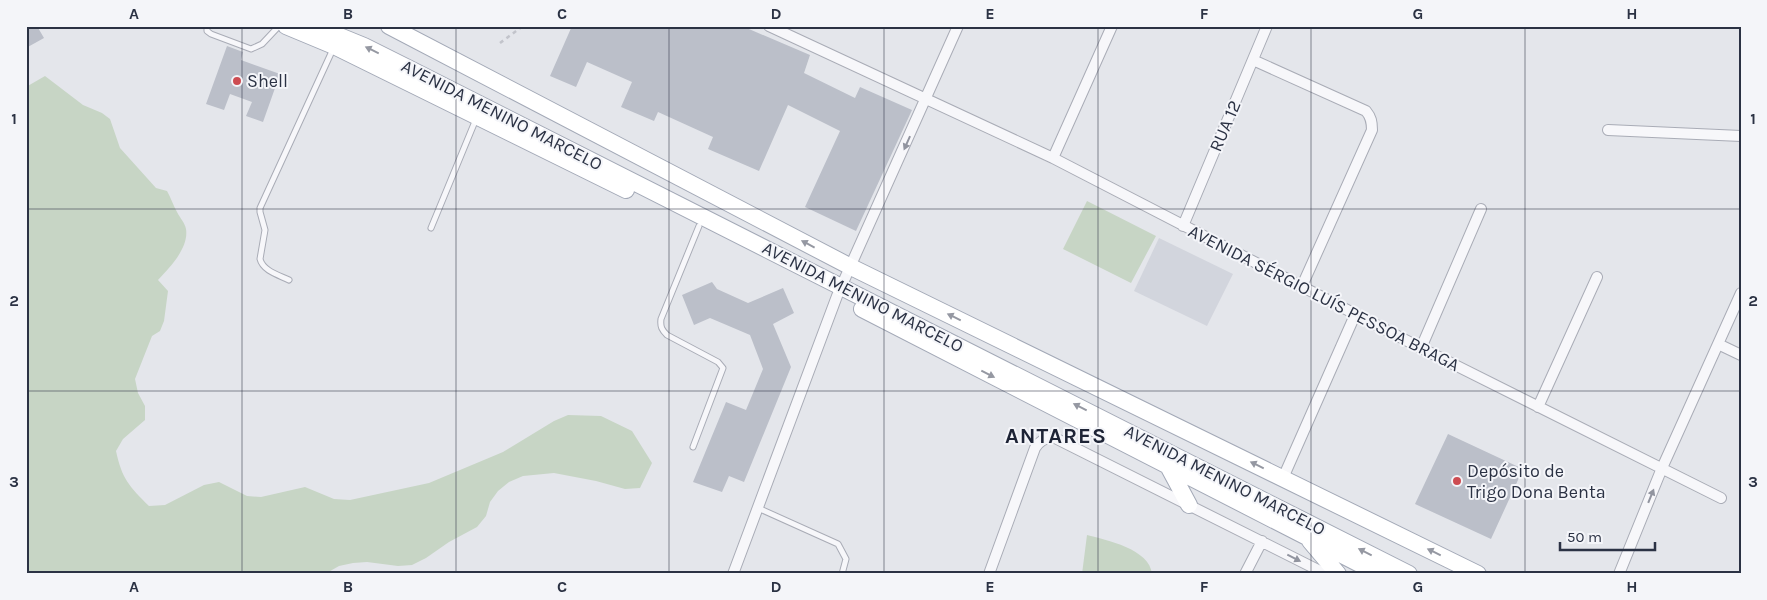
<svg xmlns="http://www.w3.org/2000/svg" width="1767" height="600" font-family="Karla,sans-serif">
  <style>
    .built { fill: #d2d5dd }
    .green { fill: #c7d5c5 }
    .building { fill: #bbbfc9 }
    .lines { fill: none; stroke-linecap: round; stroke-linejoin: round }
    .service-casing { stroke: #a9acb6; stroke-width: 7 }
    .minor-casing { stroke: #a9acb6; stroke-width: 12 }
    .primary-casing { stroke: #a3a9b7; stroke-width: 18 }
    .path { stroke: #c2c4cb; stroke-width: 2.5; stroke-dasharray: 4 4; stroke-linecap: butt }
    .service { stroke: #f7f7fa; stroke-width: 5 }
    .minor { stroke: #f7f7fa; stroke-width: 10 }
    .primary { stroke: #fff; stroke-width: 16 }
    .oneway { fill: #9598a2 }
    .oneway2 { fill: #91949f }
    .grid { fill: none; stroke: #2b3244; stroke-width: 1; stroke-opacity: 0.55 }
    .poi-dot { fill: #cd4c52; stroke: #f4f5f9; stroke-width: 2 }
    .labels { text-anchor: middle; stroke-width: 4; stroke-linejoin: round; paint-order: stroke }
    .poi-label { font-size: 18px; fill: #2b3244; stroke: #f4f5f9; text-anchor: start }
    .street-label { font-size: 18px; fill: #2b3244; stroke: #f4f5f9 }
    .district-label { font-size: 22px; font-weight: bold; letter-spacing: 1px; fill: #1d2335; stroke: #f4f5f9 }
    .neatline { fill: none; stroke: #2b3244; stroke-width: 2 }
    .grid-label { font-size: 16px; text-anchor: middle; font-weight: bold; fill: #2b3244 }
  </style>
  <rect width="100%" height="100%" fill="#e4e6eb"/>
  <path class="built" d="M 1159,238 L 1233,274 L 1207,326 L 1134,291 Z"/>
  <path class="green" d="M 45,76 L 83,105 L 102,113 L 110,119 L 120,148 L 156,188 L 167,191 C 171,198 173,205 177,212 C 180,218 185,223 186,229 C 189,248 170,267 158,280 L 168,291 L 164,321 L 160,331 L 152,336 L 135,379 L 138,393 L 145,406 L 145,420 L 123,439 L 116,451 C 122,479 129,486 149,506 L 165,505 L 204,485 L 219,482 L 247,496 L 261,497 L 305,487 L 334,499 L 350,500 L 429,483 L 503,452 L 554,421 L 568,415 L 601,416 L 632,431 L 652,463 L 640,488 L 625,489 L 596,481 L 554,473 L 523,476 L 509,482 L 498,491 L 490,502 L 486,516 L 477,527 L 449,542 L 426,558 L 412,565 L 398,566 L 367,562 L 353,563 L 339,566 L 325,574 L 26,574 L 26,87 Z
    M 1087,201 L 1156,236 L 1131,283 L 1063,249 Z
    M 1087,535 C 1106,540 1150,549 1152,574 L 1082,574 Z"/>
  <path class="building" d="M 26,26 L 37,26 L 44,38 L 26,48 Z
    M 572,26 L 742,26 L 810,55 L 804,73 L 855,98 L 860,87 L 912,110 L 856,231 L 805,207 L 840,131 L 788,105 L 759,171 L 708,149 L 713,137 L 658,112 L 654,121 L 621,107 L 632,82 L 587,62 L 576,87 L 550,76 Z
    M 227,46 L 243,52 L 241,60 L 280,74 L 263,122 L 246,116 L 252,102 L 230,94 L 224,110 L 206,104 Z
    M 712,282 L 717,289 L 748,303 L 783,288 L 794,313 L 773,324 L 791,367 L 744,482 L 729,476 L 722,492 L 693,482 L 726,402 L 746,410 L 763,369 L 750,335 L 710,318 L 694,325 L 682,295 Z
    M 1448,434 L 1523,469 L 1491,539 L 1415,504 Z"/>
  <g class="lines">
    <defs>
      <path id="service" d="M 207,26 L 207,31 L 211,34 L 251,49 L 262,44 L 279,26
        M 431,228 L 476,119
        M 289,280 C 279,275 263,271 260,259 L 265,230 L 260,212 L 260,208 L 333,49
        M 693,447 L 723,368 L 718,362 L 667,335 C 662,330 660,327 661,319 L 699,226
        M 758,508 L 838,544 L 846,559 L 842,574"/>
      <path id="minor" d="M 769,26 L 1053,158 L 1421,348 L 1721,498
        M 1253,60 L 1366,111 C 1371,117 1372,122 1372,130 L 1302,286
        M 1608,130 L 1741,136
        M 1053,158 L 1112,26
        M 1183,226 L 1267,26
        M 1718,344 L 1741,355
        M 1421,348 L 1481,209
        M 1538,407 L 1597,277
        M 1283,478 L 1355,315
        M 733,574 L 837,296 L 958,26
        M 989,574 L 1035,448 C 1039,441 1045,438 1053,437 L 1326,574
        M 1245,574 L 1262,541
        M 1619,574 L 1662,468 L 1741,293"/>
      <path id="primary" d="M 286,26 L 334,46 L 626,190
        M 315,26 L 364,46 L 412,70 L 1409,574
        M 389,26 L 851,267 L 1478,574
        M 862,309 L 1379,574
        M 1168,466 L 1189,505
        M 1310,541 L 1338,574"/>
    </defs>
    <use href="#service" class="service-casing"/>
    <use href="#minor" class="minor-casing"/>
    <use href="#primary" class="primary-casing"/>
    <path class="path" d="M 500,43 L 523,26"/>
    <use href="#service" class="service"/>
    <use href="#minor" class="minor"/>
    <use href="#primary" class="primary"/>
  </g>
  <defs><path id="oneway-solid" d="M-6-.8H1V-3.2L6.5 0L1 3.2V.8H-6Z" transform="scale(1.25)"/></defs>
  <g class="oneway">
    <use href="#oneway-solid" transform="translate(372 50) rotate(-154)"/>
    <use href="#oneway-solid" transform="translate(808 244) rotate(-152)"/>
    <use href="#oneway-solid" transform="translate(954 317) rotate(-154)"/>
    <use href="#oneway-solid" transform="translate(988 374) rotate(27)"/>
    <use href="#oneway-solid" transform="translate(1080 407) rotate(-153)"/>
    <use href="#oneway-solid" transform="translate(1257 465) rotate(-154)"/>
    <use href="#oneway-solid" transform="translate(1365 552) rotate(-153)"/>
    <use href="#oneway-solid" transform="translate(1434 552) rotate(-154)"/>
  </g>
  <g class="oneway2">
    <use href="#oneway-solid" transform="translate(907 143) rotate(114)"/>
    <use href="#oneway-solid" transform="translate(1651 496) rotate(-68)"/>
    <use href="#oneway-solid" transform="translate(1294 558) rotate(27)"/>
  </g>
  <path class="grid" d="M 242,26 L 242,574M 456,26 L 456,574M 669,26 L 669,574M 884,26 L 884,574M 1098,26 L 1098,574M 1311,26 L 1311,574M 1525,26 L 1525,574M 26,209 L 1741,209M 26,391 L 1741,391"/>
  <g class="poi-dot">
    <circle cx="237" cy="81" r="5"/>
    <circle cx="1457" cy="481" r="5"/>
  </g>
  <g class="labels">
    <g class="poi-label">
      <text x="247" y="87">Shell</text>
      <text x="1467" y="477">Depósito de<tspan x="1467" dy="21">Trigo Dona Benta</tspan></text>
    </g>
    <g class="street-label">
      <text transform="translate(502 115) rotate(27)" y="6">AVENIDA MENINO MARCELO</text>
      <text transform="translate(1225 126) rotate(-67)" y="6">RUA 12</text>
      <text transform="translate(863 297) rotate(27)" y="6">AVENIDA MENINO MARCELO</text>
      <text transform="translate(1324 298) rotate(27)" y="6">AVENIDA SÉRGIO LUÍS PESSOA BRAGA</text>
      <text transform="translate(1225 480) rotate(27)" y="6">AVENIDA MENINO MARCELO</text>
    </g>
    <g class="district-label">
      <text x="1056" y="443">ANTARES</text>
    </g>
  </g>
  <rect width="1767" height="600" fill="none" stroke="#f4f5f9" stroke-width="55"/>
  <path d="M1560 542v8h95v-8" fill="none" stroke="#2b3244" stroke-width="2.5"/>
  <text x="1567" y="542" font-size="15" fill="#2b3244" stroke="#f4f5f9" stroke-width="4" paint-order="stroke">50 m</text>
  <rect x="28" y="28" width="1712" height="544" class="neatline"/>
  <g class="grid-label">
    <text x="134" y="19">A</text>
    <text x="348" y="19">B</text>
    <text x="562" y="19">C</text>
    <text x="776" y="19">D</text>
    <text x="990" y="19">E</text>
    <text x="1204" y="19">F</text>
    <text x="1418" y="19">G</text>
    <text x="1632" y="19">H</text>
    <text x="14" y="124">1</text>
    <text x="1753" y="124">1</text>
    <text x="14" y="306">2</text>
    <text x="1753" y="306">2</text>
    <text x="14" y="487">3</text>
    <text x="1753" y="487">3</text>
    <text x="134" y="592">A</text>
    <text x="348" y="592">B</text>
    <text x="562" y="592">C</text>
    <text x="776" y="592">D</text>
    <text x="990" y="592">E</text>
    <text x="1204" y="592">F</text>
    <text x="1418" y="592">G</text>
    <text x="1632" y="592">H</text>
  </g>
</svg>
